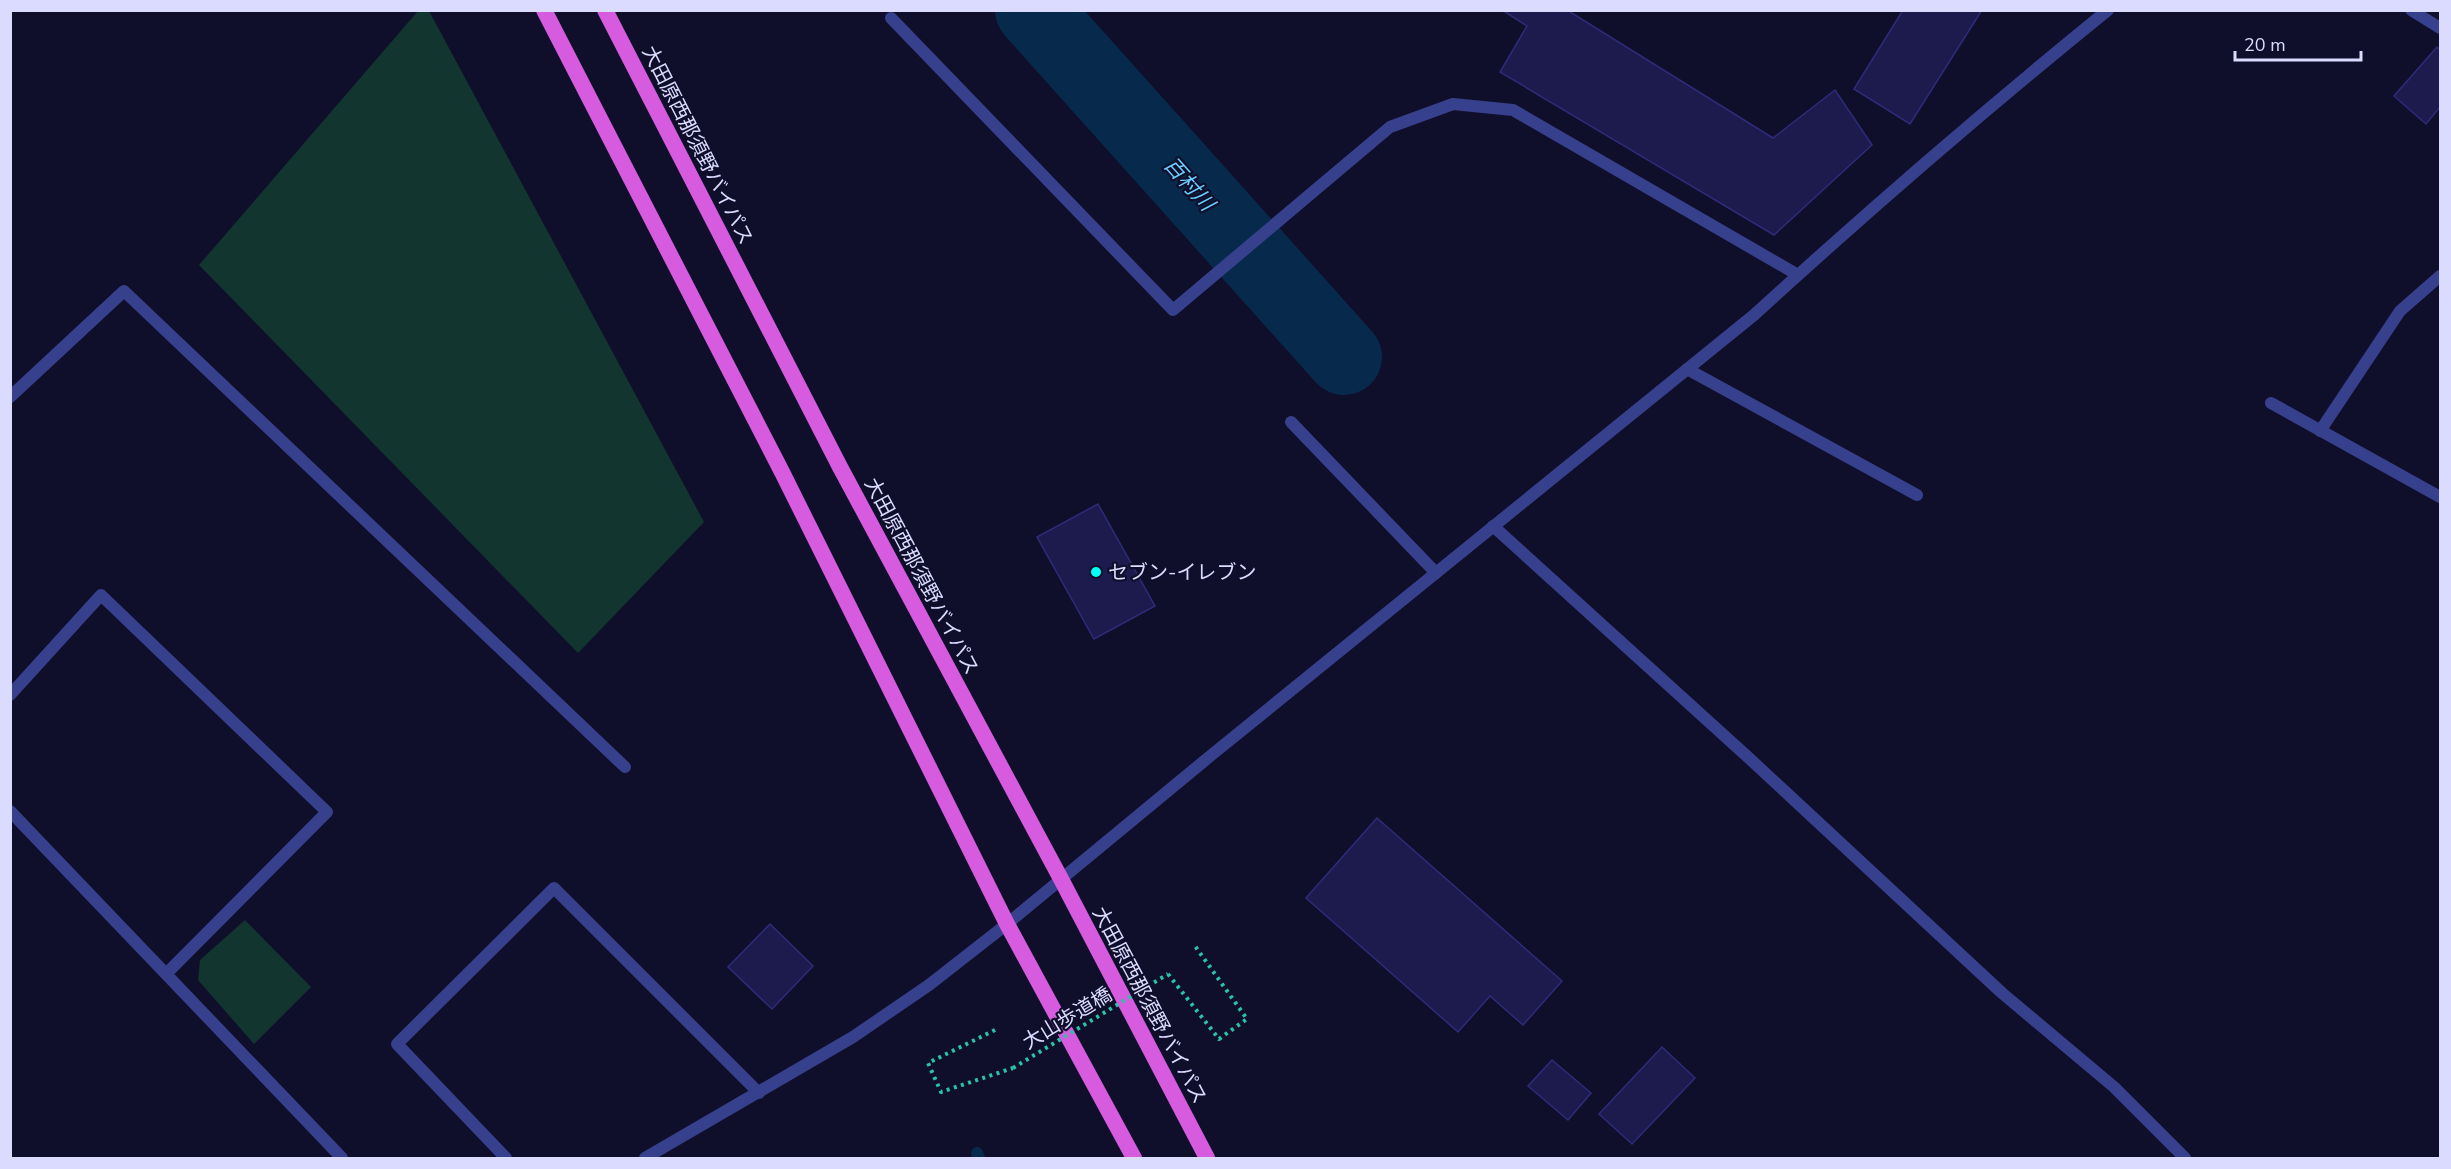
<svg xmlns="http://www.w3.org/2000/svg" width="2451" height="1169" font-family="'Nunito Sans','Noto Sans JP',sans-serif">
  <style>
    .green { fill: #12362f }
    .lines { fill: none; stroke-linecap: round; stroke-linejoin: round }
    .stream { stroke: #072a4c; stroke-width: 12 }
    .river { stroke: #072a4c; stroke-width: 76 }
    .building { fill: #1d1a4e; stroke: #2f2b7b; stroke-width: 1.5 }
    .path { stroke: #28c4a5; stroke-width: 4; stroke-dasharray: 3 4.5; stroke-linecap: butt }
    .minor { stroke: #37408d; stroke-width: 12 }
    .tertiary { stroke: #37408d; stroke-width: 12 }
    .trunk { stroke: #d65bdf; stroke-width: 16 }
    .path-bridge { stroke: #28c4a5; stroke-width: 4; stroke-dasharray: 3 4.5; stroke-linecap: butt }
    .poi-dot { fill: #06fff4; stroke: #100f2b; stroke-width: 2 }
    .labels { text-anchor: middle; stroke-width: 4.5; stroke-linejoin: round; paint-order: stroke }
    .street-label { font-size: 20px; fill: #dadbff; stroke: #100f2b }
    .poi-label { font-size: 20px; fill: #dadbff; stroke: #100f2b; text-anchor: start }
    .water-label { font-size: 21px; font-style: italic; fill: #68ceff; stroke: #100f2b }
  </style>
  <rect width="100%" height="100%" fill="#100f2b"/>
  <path class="green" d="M 418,11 L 429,11 L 704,522 L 578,653 L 199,265 Z
    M 245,920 L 311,987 L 254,1044 L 198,980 L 200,960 Z"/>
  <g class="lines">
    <path class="stream" d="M 977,1153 L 979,1158"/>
    <path class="river" d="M 1033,10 L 1344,357"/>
  </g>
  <path class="building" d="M 1502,10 L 1567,10 L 1773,138 L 1835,90 L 1872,145 L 1774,235 L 1500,72 L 1527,26 Z
    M 1903,10 L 1982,10 L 1910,124 L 1854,89 Z
    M 2437,47 L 2440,50 L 2440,107 L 2426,124 L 2394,96 Z
    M 1098,504 L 1155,606 L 1094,639 L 1037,537 Z
    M 1377,818 L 1562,981 L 1523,1025 L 1490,996 L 1458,1032 L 1306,898 Z
    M 770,924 L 813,966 L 772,1009 L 728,967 Z
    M 1662,1047 L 1695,1078 L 1632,1144 L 1599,1114 Z
    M 1552,1060 L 1591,1093 L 1568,1120 L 1528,1086 Z"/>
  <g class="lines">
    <path class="path" d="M 1168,974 L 1219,1039 L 1247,1019 L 1195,946
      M 995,1030 L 928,1063 L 941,1092 L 1013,1068"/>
    <path class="minor" d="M 891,18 L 1173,310 L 1390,127 L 1453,104 L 1513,110 L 1798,275
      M 1687,369 L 1917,495
      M 10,397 L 124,291 L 625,767
      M 2271,403 L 2440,497
      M 1291,422 L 1436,573
      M 2320,431 L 2400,311 L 2440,276
      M 1493,526 L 1750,759 L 2002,993 L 2114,1087 L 2185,1158
      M 10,695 L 101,595 L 327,812 L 166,974
      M 10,811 L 342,1158
      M 506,1158 L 397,1044 L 554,888 L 759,1093"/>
    <path class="tertiary" d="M 2411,10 L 2440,28
      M 645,1158 L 853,1037 L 929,985 L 1007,924 L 1209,757 L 1754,315 C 1869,210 1987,108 2108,10"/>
    <path class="trunk" d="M 544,10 L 782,472 L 1007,924 L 1134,1158
      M 605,10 L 840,467 L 1061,879 L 1207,1158"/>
    <path class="path-bridge" d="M 1013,1068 L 1168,974"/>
  </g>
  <circle class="poi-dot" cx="1096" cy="572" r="6"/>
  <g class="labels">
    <g class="street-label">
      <text transform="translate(698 145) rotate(63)" y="7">大田原西那須野バイパス</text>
      <text transform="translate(922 576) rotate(62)" y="7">大田原西那須野バイパス</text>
      <text transform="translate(1150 1005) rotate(62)" y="7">大田原西那須野バイパス</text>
      <text transform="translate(1067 1018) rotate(-31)" y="7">大山歩道橋</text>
    </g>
    <g class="poi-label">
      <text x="1108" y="579">セブン-イレブン</text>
    </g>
    <g class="water-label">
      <text transform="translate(1189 184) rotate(48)" y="7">百村川</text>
    </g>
  </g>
  <rect width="2451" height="1169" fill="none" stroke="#dadbff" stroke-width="24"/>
  <path d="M2235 51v9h126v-9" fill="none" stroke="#dadbff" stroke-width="3"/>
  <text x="2244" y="51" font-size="18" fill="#dadbff" stroke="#100f2b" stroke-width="4.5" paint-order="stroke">20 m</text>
</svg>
